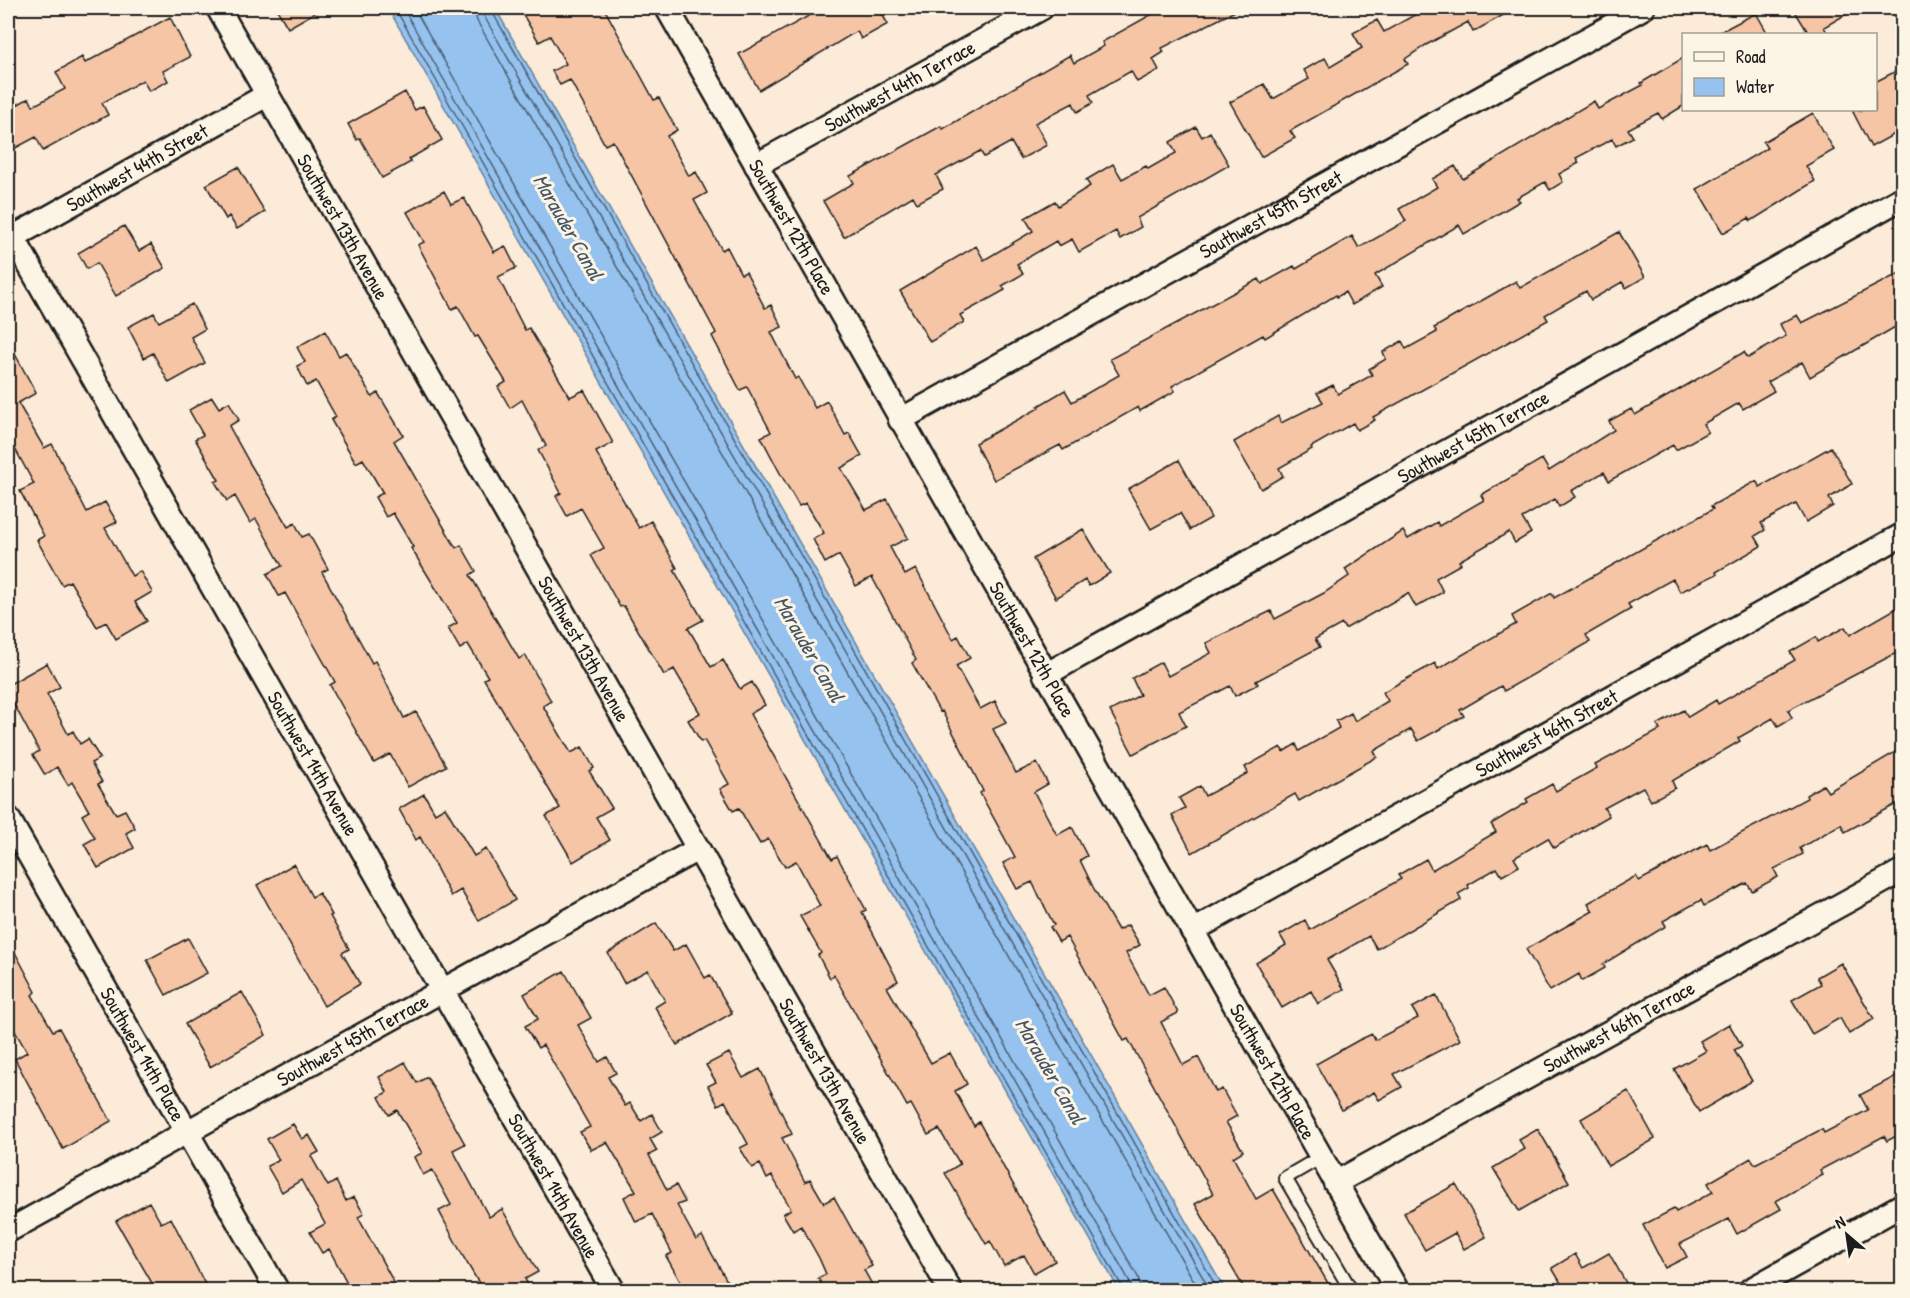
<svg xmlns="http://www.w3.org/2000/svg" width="1910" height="1298" font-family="'Patrick Hand',sans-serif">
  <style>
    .water { fill: #95c2ef; stroke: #65809b; stroke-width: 1.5 }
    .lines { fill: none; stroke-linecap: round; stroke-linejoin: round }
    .shore { stroke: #4c5e70; stroke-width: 1.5 }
    .building { fill: #f6c5a6; stroke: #1c1c1c; stroke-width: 1.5 }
    .lane-casing { stroke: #1c1c1c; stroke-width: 16 }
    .street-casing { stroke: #1c1c1c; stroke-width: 27 }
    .lane { stroke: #fcf5e5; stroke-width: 12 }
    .street { stroke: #fcf5e5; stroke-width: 22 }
    .labels { text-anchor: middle; stroke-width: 6; stroke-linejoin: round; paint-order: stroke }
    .street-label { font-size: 20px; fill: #1c1c1c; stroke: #fcf5e5 }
    .water-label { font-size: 21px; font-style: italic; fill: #465666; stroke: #fcf5e5 }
  </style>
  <rect width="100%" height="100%" fill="#fbebd8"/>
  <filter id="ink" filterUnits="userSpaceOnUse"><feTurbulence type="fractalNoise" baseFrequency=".0167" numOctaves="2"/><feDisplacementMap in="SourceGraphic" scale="12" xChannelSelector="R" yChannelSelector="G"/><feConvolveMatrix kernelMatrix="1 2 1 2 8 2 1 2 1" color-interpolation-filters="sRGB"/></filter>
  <g filter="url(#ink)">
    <path class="water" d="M 388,8 L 495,8 L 1225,1290 L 1119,1290 Z"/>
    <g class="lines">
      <path class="shore" d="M 395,8 L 1124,1290
        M 403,8 L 1130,1282 L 1132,1290
        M 414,8 L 1138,1277 L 1141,1290
        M 474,8 L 477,21 L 1199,1290
        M 483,8 L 484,16 L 1210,1290
        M 490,8 L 1218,1290"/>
    </g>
    <path class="building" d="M 276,8 L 323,8 L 288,28 Z
      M 519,8 L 604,8 L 654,100 L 659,98 L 677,130 L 667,136 L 689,176 L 696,172 L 707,193 L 694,200 L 722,250 L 727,247 L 741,274 L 746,272 L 765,308 L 771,305 L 782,327 L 771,332 L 795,379 L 798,377 L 815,408 L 827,401 L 845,435 L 849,433 L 862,456 L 841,468 L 866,510 L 887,499 L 908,538 L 890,547 L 905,575 L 916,569 L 953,639 L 958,636 L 970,658 L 956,666 L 980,709 L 995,701 L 1006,723 L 993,729 L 1016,773 L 1037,763 L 1048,784 L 1034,792 L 1057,835 L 1072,827 L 1087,856 L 1080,860 L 1094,889 L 1118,930 L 1128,925 L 1140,945 L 1126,953 L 1149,995 L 1164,987 L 1178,1013 L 1161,1022 L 1183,1065 L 1198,1057 L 1216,1092 L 1222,1089 L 1237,1116 L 1226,1122 L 1243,1151 L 1233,1157 L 1256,1199 L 1273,1189 L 1332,1290 L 1245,1290 L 1195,1204 L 1213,1194 L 1128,1039 L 1124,1041 L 1067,937 L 1059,942 L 1050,927 L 1054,925 L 1032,882 L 1017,889 L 1003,863 L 1015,857 L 980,793 L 983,791 L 942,711 L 940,712 L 912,663 L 916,660 L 872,577 L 856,586 L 839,555 L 825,563 L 813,539 L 824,533 L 806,503 L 799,506 L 780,473 L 761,437 L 771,432 L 747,387 L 740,390 L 712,336 L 716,333 L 613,141 L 605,145 L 570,80 L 560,85 L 552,71 L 566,64 L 550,36 L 539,42 Z
      M 823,8 L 878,8 L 888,24 L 861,39 L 857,31 L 759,90 L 739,54 Z
      M 1163,8 L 1241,8 L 1162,48 L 1164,52 L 1153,59 L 1159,70 L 1137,82 L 1131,71 L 1089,95 L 1093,103 L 1077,112 L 1073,103 L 1035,123 L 1047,145 L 1021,159 L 1011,142 L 984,157 L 980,151 L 936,175 L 943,189 L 917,203 L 913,196 L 844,237 L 823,201 L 854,183 L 850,176 L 941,126 L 943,129 L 1070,55 L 1074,63 L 1104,46 L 1102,42 Z
      M 1427,8 L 1516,8 L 1473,32 L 1468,22 L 1426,45 L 1405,59 L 1408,64 L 1290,131 L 1295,138 L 1261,157 L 1230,102 L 1264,84 L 1273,99 L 1309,79 L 1304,70 L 1325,58 L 1330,67 L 1362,48 L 1353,33 L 1377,20 L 1384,32 Z
      M 1793,8 L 1857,8 L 1824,27 L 1828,34 L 1809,34 Z
      M 1756,13 L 1768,34 L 1716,34 Z
      M 170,17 L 190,57 L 163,71 L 168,81 L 149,91 L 143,80 L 102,103 L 108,115 L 43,151 L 36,137 L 8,152 L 8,110 L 29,98 L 33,106 L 65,89 L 56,72 L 82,57 L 85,63 Z
      M 1683,58 L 1683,106 L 1662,119 L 1658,113 L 1628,129 L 1633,137 L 1616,146 L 1612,139 L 1576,158 L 1579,163 L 1559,174 L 1563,182 L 1550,190 L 1545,182 L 1517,198 L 1520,201 L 1464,234 L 1459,225 L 1375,275 L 1382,287 L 1352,305 L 1345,292 L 1337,297 L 1336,295 L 1265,338 L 1263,335 L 1172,386 L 1175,391 L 1140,411 L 1138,407 L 1063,450 L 1060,445 L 994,480 L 975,443 L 1039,408 L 1038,406 L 1065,390 L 1072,402 L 1119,375 L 1110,359 L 1259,279 L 1262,284 L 1294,266 L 1296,269 L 1352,236 L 1359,248 L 1406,221 L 1399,209 L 1437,187 L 1432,179 L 1455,166 L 1463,179 L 1594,101 L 1598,109 L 1643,85 L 1641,83 Z
      M 1902,68 L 1902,130 L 1871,147 L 1852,110 L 1875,110 L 1875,82 Z
      M 405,92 L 415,110 L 423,106 L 442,140 L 409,159 L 411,162 L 382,178 L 360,138 L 357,140 L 348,124 Z
      M 1813,113 L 1834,150 L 1806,166 L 1815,181 L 1751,221 L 1749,218 L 1723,233 L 1697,189 L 1767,148 L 1763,142 Z
      M 1196,127 L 1202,137 L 1210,132 L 1229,165 L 1137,218 L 1141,227 L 1120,239 L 1116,231 L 1079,252 L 1072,239 L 1059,246 L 1056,241 L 1017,264 L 1023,274 L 1002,286 L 1005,290 L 960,315 L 964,322 L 930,342 L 900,291 L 976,246 L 984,260 L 1033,231 L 1025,218 L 1055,201 L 1058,206 L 1090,186 L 1086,180 L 1113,164 L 1122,179 L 1146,166 L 1148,169 L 1176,153 L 1170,142 Z
      M 238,167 L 265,212 L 237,229 L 229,216 L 226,219 L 206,185 Z
      M 444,191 L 451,204 L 464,198 L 494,252 L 505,246 L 516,268 L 498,277 L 525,330 L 529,328 L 570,397 L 584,390 L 613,443 L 596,452 L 639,528 L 651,521 L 677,568 L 674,570 L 703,620 L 688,628 L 711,667 L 723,660 L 740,689 L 752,682 L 765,705 L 750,714 L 832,859 L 837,856 L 866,910 L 862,912 L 898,981 L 887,987 L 931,1063 L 950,1053 L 967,1084 L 955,1091 L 974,1126 L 979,1122 L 1055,1261 L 1034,1273 L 1024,1255 L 1004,1266 L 990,1241 L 986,1244 L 945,1173 L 960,1164 L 939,1129 L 928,1135 L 911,1104 L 907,1106 L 834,975 L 830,978 L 818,955 L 821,953 L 800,916 L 820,906 L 796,861 L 785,867 L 768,839 L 760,844 L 739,808 L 733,811 L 720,789 L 729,784 L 704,740 L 701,742 L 688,720 L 700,713 L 674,669 L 664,675 L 624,606 L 620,607 L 591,555 L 604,548 L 581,508 L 567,516 L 556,496 L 561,493 L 538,450 L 546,446 L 522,400 L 510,408 L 498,387 L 506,382 L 478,336 L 475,337 L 458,306 L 452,309 L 418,245 L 424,242 L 407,212 Z
      M 124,226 L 139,251 L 151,244 L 165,268 L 116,296 L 97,263 L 87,269 L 78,253 Z
      M 1619,232 L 1645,277 L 1626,288 L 1622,282 L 1591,300 L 1586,291 L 1545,315 L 1548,320 L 1373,417 L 1375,420 L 1357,430 L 1353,423 L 1311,447 L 1312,449 L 1279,468 L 1283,476 L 1261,489 L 1234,442 L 1278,416 L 1281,423 L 1323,402 L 1317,393 L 1333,385 L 1338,394 L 1372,375 L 1369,369 L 1386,359 L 1383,352 L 1402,341 L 1406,349 L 1437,332 L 1434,328 L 1481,301 L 1516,281 L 1520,288 Z
      M 1902,272 L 1902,323 L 1810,377 L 1802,362 L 1768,382 L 1774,391 L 1743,409 L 1739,403 L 1703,424 L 1708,432 L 1676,450 L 1673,445 L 1609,481 L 1604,472 L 1571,491 L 1575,497 L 1559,507 L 1555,499 L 1522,518 L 1531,533 L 1515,543 L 1509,532 L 1459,561 L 1461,564 L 1436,578 L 1443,592 L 1416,607 L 1408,593 L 1345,629 L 1342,624 L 1315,639 L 1320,647 L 1256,681 L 1258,684 L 1235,696 L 1230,686 L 1179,712 L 1186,726 L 1133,754 L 1110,711 L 1140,695 L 1132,678 L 1161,662 L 1168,676 L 1211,653 L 1206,643 L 1271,611 L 1275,619 L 1324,593 L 1349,576 L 1345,569 L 1403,531 L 1408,539 L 1437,522 L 1439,526 L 1484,500 L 1481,495 L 1542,459 L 1549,471 L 1614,430 L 1609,421 L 1631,409 L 1635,415 L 1744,352 L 1748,358 L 1786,336 L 1780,324 L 1797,315 L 1802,323 Z
      M 192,304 L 205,329 L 191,337 L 205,363 L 169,383 L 153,353 L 144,358 L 128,327 L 154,313 L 159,322 Z
      M 325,331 L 339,356 L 346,352 L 372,397 L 378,393 L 403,435 L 394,441 L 456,548 L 461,545 L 476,571 L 470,575 L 519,659 L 525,655 L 551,701 L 543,706 L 571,753 L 582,747 L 594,768 L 589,771 L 612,808 L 596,817 L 610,840 L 573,862 L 546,816 L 560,808 L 484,679 L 488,677 L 468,644 L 460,649 L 448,628 L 457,623 L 411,548 L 413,547 L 393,513 L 386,517 L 375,497 L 383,493 L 363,459 L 356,463 L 331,420 L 336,417 L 316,381 L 307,386 L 297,366 L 305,362 L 297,347 Z
      M 8,341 L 36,393 L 18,403 L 44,448 L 52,444 L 87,512 L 105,502 L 117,522 L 105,528 L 132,576 L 140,571 L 152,592 L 135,602 L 147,621 L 116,639 L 106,622 L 97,627 L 70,581 L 62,585 L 37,540 L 44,536 L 20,491 L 34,484 L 13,445 L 8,448 Z
      M 212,397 L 219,408 L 229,402 L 239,420 L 229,426 L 249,462 L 288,527 L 295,523 L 302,537 L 309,534 L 328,569 L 322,572 L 372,663 L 375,661 L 404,718 L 416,712 L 446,766 L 408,787 L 390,754 L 374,763 L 330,685 L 335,682 L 285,593 L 279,596 L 267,574 L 282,566 L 256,519 L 250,523 L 235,496 L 227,501 L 215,482 L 219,480 L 195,439 L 203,435 L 189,410 Z
      M 1831,447 L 1852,484 L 1829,498 L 1833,506 L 1806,522 L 1796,504 L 1761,523 L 1765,530 L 1755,536 L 1761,546 L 1716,572 L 1717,574 L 1680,592 L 1673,579 L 1628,604 L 1631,609 L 1586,635 L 1590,642 L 1504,691 L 1501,686 L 1460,710 L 1464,716 L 1418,741 L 1411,729 L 1374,751 L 1377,757 L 1299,801 L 1295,794 L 1192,853 L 1172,815 L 1185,808 L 1179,798 L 1200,786 L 1205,796 L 1248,773 L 1245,767 L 1281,747 L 1283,752 L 1296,744 L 1299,751 L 1339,728 L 1336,721 L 1351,713 L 1355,721 L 1388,701 L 1383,692 L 1435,663 L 1438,669 L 1516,624 L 1512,616 L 1552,593 L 1554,598 L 1713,509 L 1711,506 L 1756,481 L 1760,487 Z
      M 1179,460 L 1211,518 L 1190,530 L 1180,513 L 1151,529 L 1128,489 Z
      M 1083,529 L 1110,573 L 1089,586 L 1085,580 L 1056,598 L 1033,559 Z
      M 1902,605 L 1902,650 L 1788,710 L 1792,718 L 1778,726 L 1773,718 L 1738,738 L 1740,741 L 1672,781 L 1675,788 L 1651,801 L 1643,787 L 1604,808 L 1609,816 L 1554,848 L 1548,838 L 1514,858 L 1519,866 L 1502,876 L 1497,868 L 1468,885 L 1469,888 L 1458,894 L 1461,900 L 1377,949 L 1369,936 L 1327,960 L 1344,989 L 1318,1004 L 1311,991 L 1282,1008 L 1256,963 L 1286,945 L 1280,935 L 1305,920 L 1310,930 L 1401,879 L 1398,875 L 1426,859 L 1432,870 L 1496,832 L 1491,824 L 1528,802 L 1526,799 L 1552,784 L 1556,791 L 1597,768 L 1595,765 L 1660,730 L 1657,725 L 1684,710 L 1688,717 L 1716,700 L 1718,704 L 1795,660 L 1790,652 L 1816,637 L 1818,642 L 1845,627 L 1850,635 Z
      M 47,663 L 60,687 L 47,694 L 68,734 L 73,731 L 80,744 L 88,739 L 100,758 L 91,763 L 102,782 L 98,784 L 116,814 L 125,810 L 135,828 L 126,833 L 134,848 L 98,868 L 84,844 L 95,838 L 82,815 L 89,811 L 72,782 L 68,785 L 57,767 L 45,775 L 33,755 L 39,751 L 8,693 L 8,685 Z
      M 1902,748 L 1902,801 L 1845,832 L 1841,824 L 1800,848 L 1803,854 L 1774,869 L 1778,877 L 1752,891 L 1747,883 L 1704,906 L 1701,900 L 1663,921 L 1666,926 L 1603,964 L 1605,968 L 1582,981 L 1579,974 L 1550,991 L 1526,949 L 1593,911 L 1588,903 L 1636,876 L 1639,881 L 1707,844 L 1710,850 L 1807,798 L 1806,795 L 1823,785 L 1828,792 Z
      M 424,794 L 435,813 L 445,807 L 474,856 L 486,849 L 515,900 L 479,921 L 461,890 L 451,896 L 420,837 L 416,840 L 399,809 Z
      M 294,864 L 312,897 L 319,893 L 332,915 L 330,916 L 349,949 L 342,953 L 360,984 L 324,1006 L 257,885 Z
      M 656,923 L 673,951 L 686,944 L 705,978 L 710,975 L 732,1013 L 677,1045 L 655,1007 L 665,1001 L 648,970 L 624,983 L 608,953 Z
      M 188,938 L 207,973 L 166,995 L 147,960 Z
      M 8,939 L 36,992 L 32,995 L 53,1031 L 59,1028 L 111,1121 L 63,1149 L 15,1059 L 27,1052 L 8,1019 Z
      M 1841,963 L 1874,1019 L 1849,1034 L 1840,1018 L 1812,1034 L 1792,1000 L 1821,984 L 1817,977 Z
      M 564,971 L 591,1018 L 578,1025 L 599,1062 L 607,1057 L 616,1073 L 608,1077 L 625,1106 L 630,1103 L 641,1121 L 652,1114 L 662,1132 L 650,1139 L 657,1151 L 649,1155 L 667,1190 L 676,1185 L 685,1202 L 677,1205 L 696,1240 L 702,1236 L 732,1290 L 685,1290 L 666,1256 L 672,1253 L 652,1214 L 636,1222 L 624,1197 L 636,1191 L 607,1142 L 591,1150 L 580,1132 L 590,1127 L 543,1045 L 538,1048 L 525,1026 L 538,1019 L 524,994 Z
      M 242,992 L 266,1035 L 210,1067 L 185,1024 Z
      M 1436,995 L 1460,1040 L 1394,1074 L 1402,1087 L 1379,1100 L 1374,1092 L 1342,1110 L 1316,1064 L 1359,1040 L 1372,1034 L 1375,1040 L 1418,1018 L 1412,1008 Z
      M 1729,1024 L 1742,1046 L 1734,1050 L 1752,1081 L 1699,1112 L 1674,1069 L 1706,1051 L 1700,1041 Z
      M 729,1053 L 743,1078 L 760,1069 L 792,1134 L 782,1138 L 805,1182 L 810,1179 L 824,1203 L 834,1197 L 872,1266 L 864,1270 L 875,1290 L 825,1290 L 818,1278 L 826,1274 L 819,1258 L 801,1226 L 793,1231 L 783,1214 L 791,1209 L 772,1176 L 767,1179 L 760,1164 L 752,1168 L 740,1148 L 748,1144 L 725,1101 L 718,1105 L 708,1086 L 716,1082 L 706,1065 Z
      M 405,1062 L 417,1083 L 427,1077 L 465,1144 L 453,1150 L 489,1217 L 502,1209 L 538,1272 L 525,1279 L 531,1290 L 483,1290 L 464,1258 L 439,1211 L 451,1205 L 432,1170 L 423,1175 L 414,1157 L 422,1153 L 397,1110 L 389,1115 L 379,1097 L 387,1092 L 379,1077 Z
      M 1902,1073 L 1902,1133 L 1887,1141 L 1884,1136 L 1820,1170 L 1823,1175 L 1776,1201 L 1781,1209 L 1737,1234 L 1729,1219 L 1680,1244 L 1687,1257 L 1665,1268 L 1643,1225 L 1674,1209 L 1676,1212 L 1713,1192 L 1708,1183 L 1751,1158 L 1755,1164 L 1822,1129 L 1824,1133 L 1868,1110 L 1860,1095 Z
      M 1628,1091 L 1655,1139 L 1608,1166 L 1581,1119 Z
      M 293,1124 L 302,1139 L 309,1135 L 319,1152 L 311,1156 L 328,1186 L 336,1181 L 346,1201 L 354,1197 L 364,1214 L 358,1217 L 398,1290 L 351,1290 L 329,1249 L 322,1253 L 310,1232 L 325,1224 L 301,1180 L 282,1192 L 267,1166 L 279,1160 L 267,1139 Z
      M 1538,1129 L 1569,1182 L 1519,1211 L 1493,1168 L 1525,1149 L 1519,1140 Z
      M 1456,1184 L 1486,1237 L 1464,1249 L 1455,1233 L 1425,1250 L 1404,1213 Z
      M 149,1202 L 161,1223 L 171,1218 L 208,1290 L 156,1290 L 116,1221 Z
      M 1609,1253 L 1630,1290 L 1565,1290 L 1552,1268 L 1575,1254 L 1583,1268 Z"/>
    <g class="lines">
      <defs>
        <path id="lane" d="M 1321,1157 L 1285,1178 L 1351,1290"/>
        <g id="street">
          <path id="s1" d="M 218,8 L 950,1290"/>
          <path id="s2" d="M 667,8 L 1397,1290"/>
          <path id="s3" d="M 756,165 L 1042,8"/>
          <path id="s4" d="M 13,237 L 613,1290"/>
          <path id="s5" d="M 8,240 L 267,95"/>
          <path id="s6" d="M 900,420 L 1643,8"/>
          <path id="s7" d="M 1045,675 L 1902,198"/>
          <path id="s8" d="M 8,818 L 277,1290"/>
          <path id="s9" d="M 1192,931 L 1902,535"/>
          <path id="s10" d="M 1335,1183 L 1902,871"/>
          <path id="s11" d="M 8,1231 L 698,849"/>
          <path d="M 1750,1290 L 1902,1205"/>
        </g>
      </defs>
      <use href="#lane" class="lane-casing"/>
      <use href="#street" class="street-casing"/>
      <use href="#lane" class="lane"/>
      <use href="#street" class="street"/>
    </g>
  </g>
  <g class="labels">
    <g class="street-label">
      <text dy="7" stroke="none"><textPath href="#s3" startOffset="164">Southwest 44th Terrace</textPath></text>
      <text dy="7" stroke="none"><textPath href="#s5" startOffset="148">Southwest 44th Street</textPath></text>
      <text dy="7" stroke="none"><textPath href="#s6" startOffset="424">Southwest 45th Street</textPath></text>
      <text dy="7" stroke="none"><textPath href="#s1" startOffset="252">Southwest 13th Avenue</textPath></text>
      <text dy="7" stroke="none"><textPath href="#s2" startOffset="252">Southwest 12th Place</textPath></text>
      <text dy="7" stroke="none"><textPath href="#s7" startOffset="490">Southwest 45th Terrace</textPath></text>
      <text dy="7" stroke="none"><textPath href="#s1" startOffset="738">Southwest 13th Avenue</textPath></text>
      <text dy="7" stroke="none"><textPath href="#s2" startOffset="738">Southwest 12th Place</textPath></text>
      <text dy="7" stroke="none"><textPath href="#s9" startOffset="406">Southwest 46th Street</textPath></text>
      <text dy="7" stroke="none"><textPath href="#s4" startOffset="606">Southwest 14th Avenue</textPath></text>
      <text dy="7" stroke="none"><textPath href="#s10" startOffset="324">Southwest 46th Terrace</textPath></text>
      <text dy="7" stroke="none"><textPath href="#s11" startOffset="394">Southwest 45th Terrace</textPath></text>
      <text dy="7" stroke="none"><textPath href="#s8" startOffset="272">Southwest 14th Place</textPath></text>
      <text dy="7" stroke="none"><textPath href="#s1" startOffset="1224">Southwest 13th Avenue</textPath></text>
      <text dy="7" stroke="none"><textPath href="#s2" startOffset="1224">Southwest 12th Place</textPath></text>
      <text dy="7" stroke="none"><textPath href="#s4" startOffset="1092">Southwest 14th Avenue</textPath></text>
    </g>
    <g class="water-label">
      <text transform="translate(568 227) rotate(60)" y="7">Marauder Canal</text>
      <text transform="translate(809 649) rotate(60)" y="7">Marauder Canal</text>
      <text transform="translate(1050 1071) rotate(60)" y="7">Marauder Canal</text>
    </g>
  </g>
  <rect width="1910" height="1298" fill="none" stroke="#fcf5e5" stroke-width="30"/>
  <rect x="15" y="15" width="1880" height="1268" fill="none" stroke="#1c1c1c" stroke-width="2" filter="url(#ink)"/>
  <rect x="1682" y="33" width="195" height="78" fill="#fcf5e5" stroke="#a29e95" stroke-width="1.5"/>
  <rect x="1694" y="52" width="30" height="9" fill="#fcf5e5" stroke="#a29e95" stroke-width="1.5"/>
  <text x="1736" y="63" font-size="18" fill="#1c1c1c">Road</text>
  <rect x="1694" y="78" width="30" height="18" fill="#95c2ef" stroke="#a29e95" stroke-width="1.5"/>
  <text x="1736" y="93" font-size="18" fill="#1c1c1c">Water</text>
  <g transform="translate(1847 1235) rotate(331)" stroke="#fcf5e5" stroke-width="4.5" paint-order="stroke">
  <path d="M0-4.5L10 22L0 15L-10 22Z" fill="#1c1c1c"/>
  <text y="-9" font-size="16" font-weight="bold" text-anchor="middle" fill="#1c1c1c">N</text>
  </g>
</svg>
